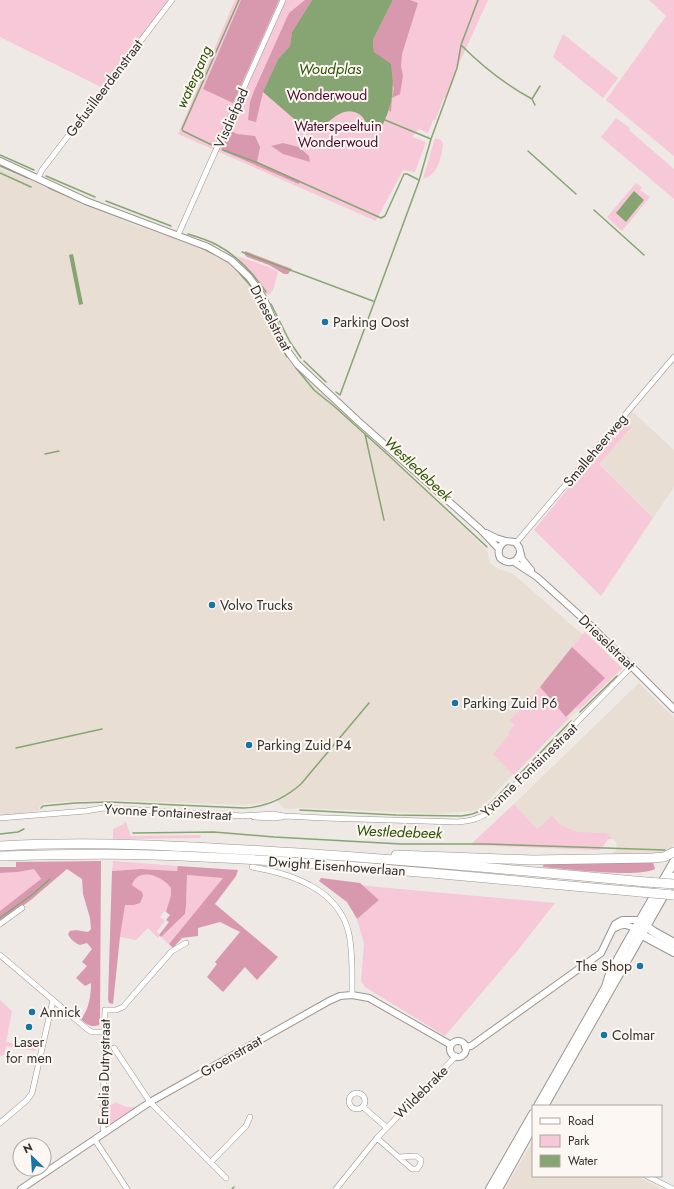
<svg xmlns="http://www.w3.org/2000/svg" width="674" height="1189" font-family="Jost,sans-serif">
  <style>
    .built { fill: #e8ded4 }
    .green { fill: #f7c8d8 }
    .forest { fill: #d899af }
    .water { fill: #86a572 }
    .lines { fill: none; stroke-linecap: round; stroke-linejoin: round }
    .stream { stroke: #86a572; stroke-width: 1.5 }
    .minor-casing { stroke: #9b9692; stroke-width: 6 }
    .tertiary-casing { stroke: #9b9692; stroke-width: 8 }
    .primary-casing { stroke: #9b9692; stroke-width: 10 }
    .motorway-casing { stroke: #9b9692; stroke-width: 10 }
    .minor { stroke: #fff; stroke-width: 5 }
    .tertiary { stroke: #fff; stroke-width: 6 }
    .primary { stroke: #fff; stroke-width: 8 }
    .motorway { stroke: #fff; stroke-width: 9 }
    .motorway-bridge-casing { stroke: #9b9692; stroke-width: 10; stroke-linecap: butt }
    .motorway-bridge { stroke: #fff; stroke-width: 9 }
    .poi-dot { fill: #1875a3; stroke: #fcf7f2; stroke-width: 1.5 }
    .labels { text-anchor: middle; stroke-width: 4; stroke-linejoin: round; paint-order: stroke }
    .street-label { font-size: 14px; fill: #343230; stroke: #fcf7f2 }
    .park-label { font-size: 14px; fill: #4f042b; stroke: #fcf7f2 }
    .poi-label { font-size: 14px; fill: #343230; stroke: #fcf7f2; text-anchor: start }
    .water-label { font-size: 15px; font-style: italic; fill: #2d5406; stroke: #fcf7f2 }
  </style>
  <rect width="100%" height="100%" fill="#eee9e5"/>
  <path class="built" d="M 0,168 L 19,176 L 43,185 L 130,223 L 206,250 L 228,262 L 247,281 L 258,300 L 285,357 L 486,549 L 488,553 L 489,562 L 498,569 L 512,573 L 622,669 L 542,744 L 479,810 L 440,814 L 302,808 L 285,809 L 275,799 L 265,803 L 243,805 L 108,800 L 44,803 L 39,807 L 39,811 L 0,816 Z
    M 632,411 L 674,450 L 674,487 L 653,518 L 599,463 L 632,428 L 623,421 Z
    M 639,683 L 674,718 L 674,844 L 666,853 L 612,854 L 616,850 L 617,845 L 616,842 L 607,833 L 578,832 L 561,825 L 537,829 L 514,804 Z
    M 533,1141 L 533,1176 L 637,1176 L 663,1189 L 505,1189 Z"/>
  <path class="green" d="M 0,0 L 170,0 L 103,88 L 0,37 Z
    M 235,0 L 488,0 L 457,68 L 447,95 L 443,100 L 435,121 L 433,120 L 428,133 L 419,129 L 412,137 L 426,142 L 415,172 L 403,170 L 376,221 L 178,134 Z
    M 649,0 L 674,0 L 674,156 L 606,100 L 666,16 Z
    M 563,34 L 618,78 L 603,98 L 553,57 Z
    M 616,118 L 630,128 L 629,130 L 674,169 L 674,199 L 601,137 Z
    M 435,138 L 441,140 L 443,144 C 442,157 437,176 423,179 Z
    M 636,183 L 642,187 L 640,190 L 650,197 L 622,231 L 607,217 Z
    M 237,256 L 269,267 L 278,272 L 273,290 L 269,295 L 266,294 L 256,279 Z
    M 623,421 L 632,427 L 599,464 L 653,518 L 601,596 L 534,530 Z
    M 585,632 L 622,668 L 579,710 L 576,707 L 604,678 L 572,647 Z
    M 540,687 L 568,719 L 514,775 L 493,754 L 509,735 L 508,733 L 514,725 L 510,720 Z
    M 514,804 L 537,829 L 552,816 L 561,825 L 578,832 L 607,833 L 613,839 L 608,839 L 602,848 L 599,850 L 470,845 Z
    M 126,821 C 127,827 130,831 130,836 L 201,835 L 200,838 L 113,839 L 113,829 L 122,825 Z
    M 113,861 L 178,866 L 178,871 L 141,869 L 112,871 Z
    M 34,869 L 41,880 L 0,911 L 0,873 L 18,872 Z
    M 145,874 C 156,876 165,878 171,888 L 171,895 L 166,912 L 164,911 L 160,917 L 165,921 L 157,931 L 160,936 L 158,938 L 148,928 L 136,940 L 120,937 L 125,905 L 134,905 L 142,892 L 132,885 C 134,879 138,876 145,874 Z
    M 187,875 L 223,878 L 169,944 L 161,937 L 185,914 L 186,906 Z
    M 361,885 L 378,887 L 555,903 L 518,950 L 445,1036 L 365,987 L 361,981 L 364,944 L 357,919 L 379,900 Z
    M 0,1000 L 12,1011 L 6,1042 L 36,1047 L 35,1051 L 6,1046 L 4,1055 L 0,1056 Z
    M 116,1102 C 123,1107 131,1108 138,1106 L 111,1126 L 108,1126 L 105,1123 L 107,1117 L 106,1108 Z"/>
  <path class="forest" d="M 241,0 L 279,0 L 233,103 L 203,89 Z
    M 305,0 L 312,0 L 292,32 L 290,46 L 278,59 L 263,92 L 256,122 L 248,120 L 250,102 L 254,91 L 289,13 Z
    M 393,0 L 410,0 L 418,3 L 402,54 L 401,66 L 403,76 L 400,94 L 392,98 L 391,112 L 389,111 L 394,88 L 374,52 L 373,40 Z
    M 229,130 L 237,134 L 255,136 L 260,147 L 257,162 L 300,181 L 299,184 L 221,150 Z
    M 283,143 L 299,147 L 309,156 L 310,162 L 283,154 L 271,146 Z
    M 245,251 L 292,269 L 288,274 L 284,274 L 269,265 L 247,257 L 245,255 Z
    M 572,647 L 605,678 L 566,717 L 540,687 Z
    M 101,861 L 100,1021 L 99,1025 C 91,1028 86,1024 81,1019 C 89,1009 91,996 91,983 L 85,986 L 76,978 L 87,966 L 82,962 L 92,949 L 87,943 L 80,945 C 75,943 70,939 68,934 L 70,931 L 76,930 L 88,932 L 91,929 L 90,918 L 83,894 L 82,879 L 67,869 L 32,899 L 0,923 L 0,911 L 41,879 L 34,869 L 18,872 L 0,873 L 0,867 L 16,867 L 16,862 Z
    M 544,862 L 653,862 L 655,869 C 638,878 566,869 543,867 Z
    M 178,866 L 238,870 L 236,876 L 215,904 L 278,957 L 257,980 L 245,967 L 223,992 L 207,977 L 217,964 L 215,962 L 240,932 L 220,922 L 198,928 L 198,936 L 182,938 L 173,948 L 169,944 L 223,878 L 187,875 L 186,906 L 185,914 L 161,937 L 159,935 L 169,922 L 166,920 L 170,915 L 166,912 L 171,895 L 171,888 C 163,876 138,866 132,885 L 142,892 L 143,896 L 140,903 L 134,905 L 125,905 L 120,937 L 113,1004 L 109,1003 L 108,999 L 112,871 L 141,869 L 177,871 Z
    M 321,878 L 360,883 L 379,900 L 357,919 L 347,902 L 319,881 Z"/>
  <path class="water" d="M 312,0 L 393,0 L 373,40 L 374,52 L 391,64 C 394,90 394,102 382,126 L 366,133 C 367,125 366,119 359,114 C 341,103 327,127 312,132 L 308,131 L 263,92 L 278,59 L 290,46 L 292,32 Z
    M 634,191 L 644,200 L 626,222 L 616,213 Z
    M 73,254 L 83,304 L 79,305 L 69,255 Z"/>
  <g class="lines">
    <path class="stream" d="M 461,45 C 482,66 506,85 532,99 L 540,86
      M 532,99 L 535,105
      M 385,120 L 431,139
      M 214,146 L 183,131 L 182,129 L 239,0
      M 223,150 L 256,162 L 381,218 L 385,216 L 404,174 L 407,174 L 419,180
      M 528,151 L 576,194
      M 0,155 L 34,170
      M 0,166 L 28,178
      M 0,173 L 31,187
      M 46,176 L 95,197
      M 49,188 L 82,202
      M 106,201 L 171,226
      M 85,204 L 149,228
      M 594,210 L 644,255
      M 188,234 C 198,237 208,240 217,245 C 238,256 253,273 266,292
      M 200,247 L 214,254
      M 242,252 L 373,301
      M 235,268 L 255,291
      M 258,296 L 276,338 L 287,357
      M 271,304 L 290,342 L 301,358
      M 304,361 L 326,382
      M 296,368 L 314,390 L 335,407 L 386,453 L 487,547
      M 336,392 L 340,395 L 419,181 L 431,139 L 457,68 L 461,45 L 478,0
      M 365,434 L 384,520
      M 45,454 L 59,451
      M 580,712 L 617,676
      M 16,748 L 102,729
      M 516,778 L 571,721
      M 41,808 L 43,806 L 75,803 L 110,802 L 244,808 C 266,807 284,799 301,784 L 369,703
      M 300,810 L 396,815 L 461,816 C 485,814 494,800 509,784
      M 133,833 L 214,832 L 274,837 L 401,844 L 486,844 L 665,850
      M 0,834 L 18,832 L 24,829
      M 0,918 L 33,894 L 50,879
      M 232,1189 L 234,1187"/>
    <defs>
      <path id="minor" d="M 38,178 L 42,170 L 172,0
        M 178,235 L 283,0
        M 516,543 L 674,357
        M 241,816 L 273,814 L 284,816 L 324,818 L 457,822 C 470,821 480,819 490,811 L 632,666
        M 254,817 L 273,818 L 282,817
        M 0,818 L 86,811 L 103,808 L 244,816
        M 252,867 C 292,874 339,889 349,934 C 353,954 352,975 352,995
        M 0,924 L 22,908
        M 0,955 L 87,1029 L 92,1032 L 104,1032
        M 114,1048 L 150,1102 L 226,1178
        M349 1101a8 8 0 1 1 16 0a8 8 0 1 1-16 0Z
        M 363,1107 L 386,1127
        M 0,1123 L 27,1100 L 32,1093 L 53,1000
        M 104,1133 L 103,1126 L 105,1010 L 116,1010 L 123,1007 L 172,951 L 186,943
        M 377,1138 L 412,1169 L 417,1169 L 420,1165 L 421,1160 L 416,1156 L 399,1157
        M 95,1140 L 127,1189
        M 211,1162 L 246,1126 L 250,1117
        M 647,1176 L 673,1189
        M 336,1189 L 377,1138 L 456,1056"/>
      <path id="tertiary" d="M 0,161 L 86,201 L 208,247 L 231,260 L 249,277 L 257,288 L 264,299 L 284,346 L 297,364 L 358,421 L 480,529 L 499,549
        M 486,533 L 496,538 L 506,541
        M 520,553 C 517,563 508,565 500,558 C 497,551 499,545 506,541 L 515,542 L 519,547 L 522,559 L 531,570
        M 514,562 L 537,577 L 588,623 L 674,709
        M 615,928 C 623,923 628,925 635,929
        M450 1049a8 8 0 1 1 16 0a8 8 0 1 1-16 0Z
        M 465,1047 L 471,1046 L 601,953 L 615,924 L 622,920 L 637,920 L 640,922
        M 21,1189 L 150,1102 L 329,1001 L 340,996 L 352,995 L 369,998 L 451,1045"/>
      <path id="primary" d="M 643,924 L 654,932 L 674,943
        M 637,931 L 646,937 L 674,952
        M 538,1106 L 606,987 L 610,974 L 626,945 L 674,862
        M 544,1106 L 674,877
        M 490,1189 L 533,1114
        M 498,1189 L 533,1126"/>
      <path id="motorway" d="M 0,846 C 100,840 199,847 299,853 C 414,861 530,871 646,882
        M 396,855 L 532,860 L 652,858 L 664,857 L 674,852
        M 0,856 C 50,855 101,853 152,855 C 315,860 478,878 640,892"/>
    </defs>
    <use href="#minor" class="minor-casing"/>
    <use href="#tertiary" class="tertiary-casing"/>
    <use href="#primary" class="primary-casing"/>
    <use href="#motorway" class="motorway-casing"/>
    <use href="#minor" class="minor"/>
    <use href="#tertiary" class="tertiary"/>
    <use href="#primary" class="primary"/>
    <use href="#motorway" class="motorway"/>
    <defs>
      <path id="motorway-bridge" d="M 646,882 L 674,884
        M 640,892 L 674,895"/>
    </defs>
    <use href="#motorway-bridge" class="motorway-bridge-casing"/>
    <use href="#motorway-bridge" class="motorway-bridge"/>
  </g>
  <g class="poi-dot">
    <circle cx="325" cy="322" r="4"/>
    <circle cx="212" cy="605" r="4"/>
    <circle cx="455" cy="703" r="4"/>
    <circle cx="249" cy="745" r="4"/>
    <circle cx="640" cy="966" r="4"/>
    <circle cx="32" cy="1012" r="4"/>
    <circle cx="29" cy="1027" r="4"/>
    <circle cx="604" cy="1035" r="4"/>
  </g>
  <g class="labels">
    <g class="street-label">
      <text transform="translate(104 88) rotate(-53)" y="5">Gefusilleerdenstraat</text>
      <text transform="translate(231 118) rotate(-66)" y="5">Visdiefpad</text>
      <text transform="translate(271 318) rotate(62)" y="5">Drieselstraat</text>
      <text transform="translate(595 450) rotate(-50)" y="5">Smalleheerweg</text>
      <text transform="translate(607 642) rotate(44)" y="5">Drieselstraat</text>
      <text transform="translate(529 770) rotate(-44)" y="5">Yvonne Fontainestraat</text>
      <text transform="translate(168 812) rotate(3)" y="5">Yvonne Fontainestraat</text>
      <text transform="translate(337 866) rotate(4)" y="5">Dwight Eisenhowerlaan</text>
      <text transform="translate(231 1056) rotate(-30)" y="5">Groenstraat</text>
      <text transform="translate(104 1072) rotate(-89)" y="5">Emelia Dutrystraat</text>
      <text transform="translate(421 1092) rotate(-45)" y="5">Wildebrake</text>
    </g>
    <g class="park-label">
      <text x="327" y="100">Wonderwoud</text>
      <text x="338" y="131">Waterspeeltuin<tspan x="338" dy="16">Wonderwoud</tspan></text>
    </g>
    <g class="poi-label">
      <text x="333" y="327">Parking Oost</text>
      <text x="220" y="610">Volvo Trucks</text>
      <text x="463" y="708">Parking Zuid P6</text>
      <text x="257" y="750">Parking Zuid P4</text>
      <text x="632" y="971" text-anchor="end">The Shop</text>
      <text x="40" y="1017">Annick</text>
      <text x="612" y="1040">Colmar</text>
      <text x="29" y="1047" text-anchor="middle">Laser<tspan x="29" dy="16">for men</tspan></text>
    </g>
    <g class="water-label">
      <text x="330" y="74">Woudplas</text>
      <text transform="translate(194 77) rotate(-66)" y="5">watergang</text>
      <text transform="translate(418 469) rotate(43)" y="5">Westledebeek</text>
      <text transform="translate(399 832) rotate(2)" y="5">Westledebeek</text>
    </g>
  </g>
  <rect x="532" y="1105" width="130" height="72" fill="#fcf7f2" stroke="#aca8a4"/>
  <rect x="540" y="1118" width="20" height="6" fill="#ffffff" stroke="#aca8a4"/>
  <text x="568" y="1125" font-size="12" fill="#343230">Road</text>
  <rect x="540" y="1135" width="20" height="12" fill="#f7c8d8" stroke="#aca8a4"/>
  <text x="568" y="1145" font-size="12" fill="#343230">Park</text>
  <rect x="540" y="1155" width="20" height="12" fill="#86a572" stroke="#aca8a4"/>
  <text x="568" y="1165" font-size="12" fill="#343230">Water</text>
  <g transform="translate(32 1157) rotate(335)"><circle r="19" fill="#fcf7f2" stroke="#aca8a4"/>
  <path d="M0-3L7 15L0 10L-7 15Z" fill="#1875a3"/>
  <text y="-6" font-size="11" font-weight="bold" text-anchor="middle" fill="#343230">N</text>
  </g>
</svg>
